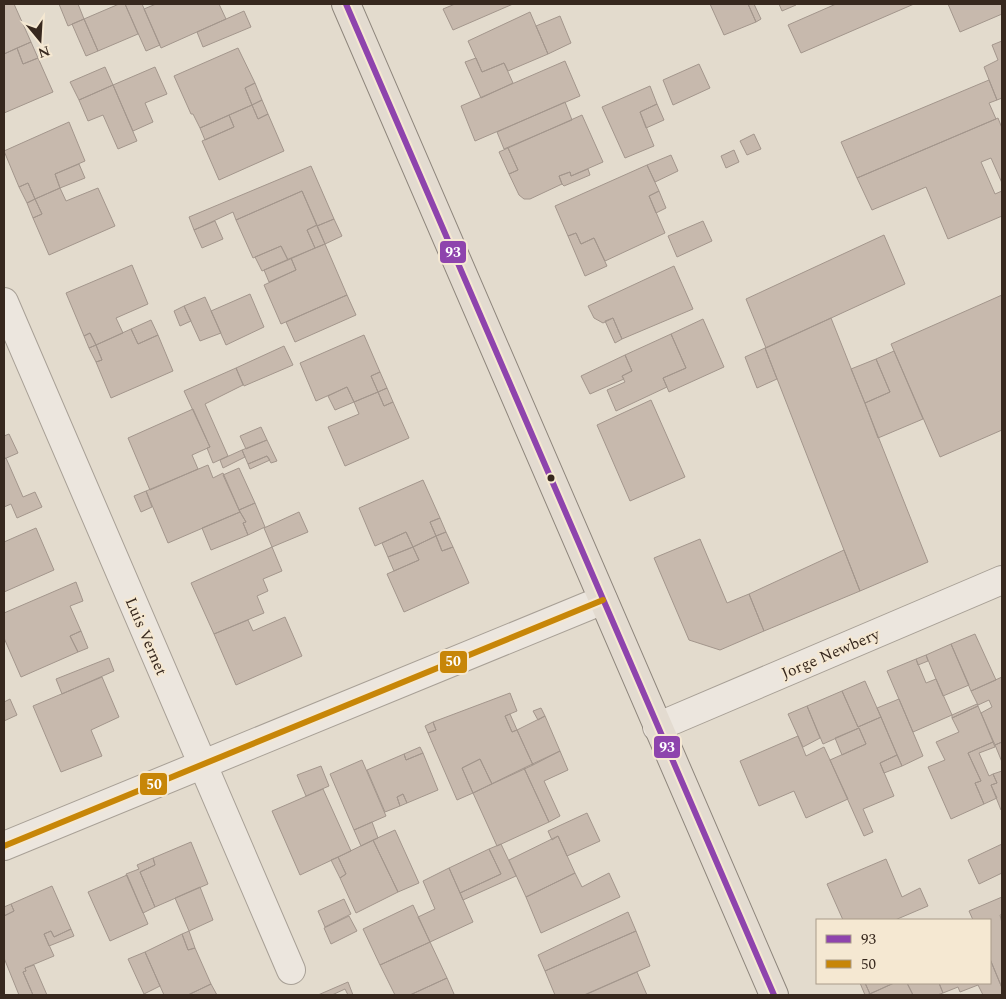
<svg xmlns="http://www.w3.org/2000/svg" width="1006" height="999" font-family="Spectral,serif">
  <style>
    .building { fill: #c7b9ad; stroke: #a3968c }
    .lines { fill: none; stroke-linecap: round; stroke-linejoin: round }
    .minor-casing { stroke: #a8a096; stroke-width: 30 }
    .major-casing { stroke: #8e867c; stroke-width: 30 }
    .minor { stroke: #ece6de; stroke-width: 28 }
    .major { stroke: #e3dbd0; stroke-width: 28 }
    .bus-1-casing { stroke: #f5e8d2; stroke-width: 10 }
    .bus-2-casing { stroke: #f5e8d2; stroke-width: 10 }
    .bus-1 { stroke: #8e44ad; stroke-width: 6 }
    .bus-2 { stroke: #c78608; stroke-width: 6 }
    .bus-dot { fill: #37281e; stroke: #f5e8d2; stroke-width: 2 }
    .labels { text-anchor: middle; stroke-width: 4; stroke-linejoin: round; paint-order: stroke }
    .street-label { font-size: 16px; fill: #37281e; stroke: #f5e8d2 }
    .line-badge { stroke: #f5e8d2; stroke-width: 2 }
    .badge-label { font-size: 14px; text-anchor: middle; font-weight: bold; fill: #fff }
  </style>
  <rect width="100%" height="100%" fill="#e3dbcd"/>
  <path class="building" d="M 4,4 L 14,4 L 31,42 L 4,54 Z
    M 59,4 L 78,4 L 84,19 L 68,26 Z
    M 119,4 L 125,4 L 138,34 L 98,51 L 84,19 Z
    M 125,4 L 142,4 L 160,45 L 146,51 Z
    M 156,4 L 219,4 L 226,19 L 161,48 L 144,9 Z
    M 455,4 L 513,4 L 453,30 L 443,9 Z
    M 710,4 L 748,4 L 756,22 L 724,35 Z
    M 748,4 L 754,4 L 761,19 L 756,22 Z
    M 779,4 L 795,4 L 796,5 L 782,11 Z
    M 836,4 L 914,4 L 801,53 L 788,25 Z
    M 948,4 L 1002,4 L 1002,14 L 960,32 Z
    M 244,11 L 251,27 L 203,47 L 197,32 Z
    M 530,12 L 548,54 L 508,71 L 504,63 L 482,72 L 468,41 Z
    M 560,16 L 571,43 L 548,54 L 536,26 Z
    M 84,19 L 98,51 L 86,56 L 72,24 Z
    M 1002,41 L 1002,98 L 997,100 L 984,67 L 998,60 L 992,45 Z
    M 31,42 L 38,58 L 23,64 L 17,48 Z
    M 17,48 L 23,64 L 38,58 L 53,92 L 4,113 L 4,54 Z
    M 238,48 L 255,83 L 245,88 L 252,105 L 200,128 L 193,114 L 191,114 L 174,76 Z
    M 476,58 L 482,72 L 504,63 L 513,83 L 481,98 L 465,62 Z
    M 565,61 L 580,96 L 475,141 L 461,106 Z
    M 699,64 L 710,88 L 673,105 L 663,80 Z
    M 105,67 L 113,85 L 79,100 L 70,82 Z
    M 155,67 L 167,94 L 145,103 L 153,122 L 133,131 L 113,85 Z
    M 989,80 L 997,100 L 989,103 L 996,119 L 857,178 L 841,142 Z
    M 255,83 L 262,100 L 252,105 L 245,88 Z
    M 113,85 L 137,141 L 118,149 L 103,115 L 88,121 L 79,100 Z
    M 650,86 L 657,104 L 640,112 L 654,146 L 625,158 L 602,107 Z
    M 262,100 L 268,114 L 258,119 L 252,105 Z
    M 565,102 L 572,120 L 504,149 L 497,132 Z
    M 657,104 L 664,120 L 646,128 L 640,112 Z
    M 252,105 L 258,119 L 268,114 L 284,151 L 219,180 L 202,141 L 234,127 L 229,115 Z
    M 229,115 L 234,127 L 205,140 L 200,128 Z
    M 582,115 L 603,162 L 571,176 L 570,172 L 559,176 L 562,184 L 530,199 L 524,199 L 519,195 L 509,174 L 518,170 L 508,148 Z
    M 998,118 L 1002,128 L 1002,183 L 991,158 L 981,162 L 995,194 L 1002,191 L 1002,216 L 948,239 L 926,187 L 872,210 L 857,178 Z
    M 69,122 L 85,161 L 55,174 L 60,188 L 35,199 L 28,183 L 19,187 L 4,151 Z
    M 754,134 L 761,149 L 747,155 L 740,141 Z
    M 508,148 L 518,170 L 509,174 L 499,152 Z
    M 734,150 L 739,162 L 726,168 L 721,156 Z
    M 671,155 L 678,171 L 655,182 L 647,165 Z
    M 79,164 L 85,178 L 60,188 L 55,174 Z
    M 647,165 L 659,191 L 649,196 L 665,233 L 605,261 L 594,238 L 581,244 L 576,233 L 568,236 L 555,206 Z
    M 311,166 L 334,219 L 317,226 L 302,191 L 236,220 L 233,212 L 194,230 L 189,217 Z
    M 588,169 L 590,175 L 564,186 L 562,184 L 559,176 L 570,172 L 571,176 Z
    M 28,183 L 35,199 L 27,203 L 19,187 Z
    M 60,188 L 66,201 L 98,188 L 115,226 L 49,255 L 33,218 L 42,214 L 35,199 Z
    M 302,191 L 317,225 L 307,230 L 315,248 L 288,260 L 281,246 L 253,258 L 236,220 Z
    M 659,191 L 666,208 L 656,213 L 649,196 Z
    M 35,199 L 42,214 L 33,218 L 27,203 Z
    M 334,219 L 342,236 L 325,244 L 317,226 Z
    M 215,221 L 223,239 L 202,248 L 194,230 Z
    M 703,221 L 712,241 L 677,257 L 668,236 Z
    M 317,225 L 325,244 L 315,248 L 307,230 Z
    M 576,233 L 581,244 L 594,238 L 607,266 L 585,276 L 568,236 Z
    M 884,235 L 905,284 L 766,348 L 746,299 Z
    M 325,244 L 347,295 L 281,324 L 264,285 L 296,270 L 291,258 Z
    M 281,246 L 288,260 L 262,271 L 255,257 Z
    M 291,258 L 296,270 L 269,282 L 264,270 Z
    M 132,265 L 148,304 L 116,318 L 123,333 L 96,345 L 90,333 L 84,336 L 66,293 Z
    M 674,266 L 693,309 L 622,339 L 613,318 L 603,323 L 594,318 L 588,306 Z
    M 250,294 L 264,327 L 226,345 L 211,311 Z
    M 347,295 L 356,315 L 295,342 L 286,322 Z
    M 1002,295 L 1002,430 L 940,457 L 891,344 Z
    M 205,297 L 221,333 L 200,341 L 184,306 Z
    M 184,306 L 191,321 L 180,326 L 174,311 Z
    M 613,318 L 622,339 L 615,343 L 605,321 Z
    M 831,318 L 928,562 L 860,591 L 765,348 Z
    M 703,319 L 724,367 L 669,392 L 663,378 L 686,368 L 671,334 Z
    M 151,320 L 158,335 L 138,344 L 131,329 Z
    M 131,329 L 138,344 L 158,335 L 173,371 L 111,398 L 96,362 L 102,360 L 96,345 Z
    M 90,333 L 96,345 L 89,348 L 84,336 Z
    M 671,334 L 686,368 L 663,378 L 667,387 L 616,411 L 607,390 L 625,382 L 622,376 L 632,371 L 625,355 Z
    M 364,335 L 380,372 L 371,376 L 378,392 L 354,402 L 347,387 L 316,401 L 300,363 Z
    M 96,345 L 102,360 L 96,362 L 89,348 Z
    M 284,346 L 293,365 L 244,386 L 236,368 Z
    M 765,348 L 777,379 L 757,388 L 745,357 Z
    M 894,351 L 923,419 L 878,438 L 865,403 L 890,392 L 876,359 Z
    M 625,355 L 632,371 L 622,376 L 624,379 L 590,394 L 581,376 Z
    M 876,359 L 890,392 L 865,403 L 851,369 Z
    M 236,368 L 243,385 L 205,404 L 228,456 L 213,463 L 207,448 L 210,447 L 184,391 Z
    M 380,372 L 387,388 L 378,392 L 371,376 Z
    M 347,387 L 354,402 L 335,410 L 328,396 Z
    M 387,388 L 393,402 L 384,406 L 378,392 Z
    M 378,392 L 384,406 L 393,402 L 409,438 L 345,466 L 328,427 L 359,414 L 354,402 Z
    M 651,400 L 685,477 L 630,501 L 597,425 Z
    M 193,409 L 210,447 L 192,455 L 198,469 L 150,490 L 128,438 Z
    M 261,427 L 267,440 L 246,449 L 240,436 Z
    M 9,434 L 18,453 L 4,459 L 4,436 Z
    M 267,440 L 277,461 L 271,463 L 267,456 L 248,464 L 242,450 Z
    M 242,450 L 245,457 L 223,468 L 220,460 Z
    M 267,456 L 270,460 L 250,469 L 248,464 Z
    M 6,458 L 23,497 L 35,492 L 42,507 L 17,518 L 11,504 L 4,507 L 4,459 Z
    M 208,465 L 213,478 L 223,473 L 240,512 L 168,543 L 146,491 Z
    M 239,468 L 255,503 L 239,510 L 223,475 Z
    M 423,480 L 440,518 L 430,522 L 436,536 L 413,547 L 406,532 L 375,546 L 359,508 Z
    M 146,491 L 152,507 L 141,512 L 134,496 Z
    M 255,503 L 265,527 L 248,535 L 243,523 L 246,522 L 239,510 Z
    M 240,512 L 246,522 L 243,523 L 248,535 L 211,550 L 202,528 Z
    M 299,512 L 308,532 L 272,547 L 264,528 Z
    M 440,518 L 446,532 L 436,536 L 430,522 Z
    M 36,528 L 54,570 L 4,592 L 4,542 Z
    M 406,532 L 413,547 L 388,557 L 382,543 Z
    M 446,532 L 453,547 L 442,551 L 436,536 Z
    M 436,536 L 442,551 L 453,547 L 469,583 L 404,612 L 387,574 L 419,560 L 413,547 Z
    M 700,539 L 727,603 L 749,594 L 764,631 L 720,650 L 689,640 L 654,558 Z
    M 272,547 L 282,571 L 263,579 L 268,591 L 257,596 L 264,613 L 214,634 L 191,583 Z
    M 413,547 L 419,560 L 394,571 L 388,557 Z
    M 844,550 L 860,591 L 764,631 L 749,594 Z
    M 76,582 L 83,601 L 70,606 L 81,631 L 70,636 L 78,652 L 21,677 L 4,638 L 4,613 Z
    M 285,617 L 302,656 L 236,685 L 214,634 L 248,620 L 253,631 Z
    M 81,631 L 88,648 L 78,652 L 70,636 Z
    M 975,634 L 996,680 L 971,691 L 951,644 Z
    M 951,644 L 969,685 L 943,696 L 926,655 Z
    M 926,655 L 928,661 L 918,665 L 916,659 Z
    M 109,658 L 114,671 L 62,694 L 56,679 Z
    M 916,659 L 926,683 L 936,679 L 952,715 L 913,732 L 887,671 Z
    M 102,677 L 119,717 L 91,730 L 102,756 L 61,772 L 33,706 Z
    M 1002,677 L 1002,742 L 995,745 L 981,713 L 992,707 L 989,700 L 978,705 L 971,691 Z
    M 865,681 L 881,717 L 858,727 L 842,691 Z
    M 842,691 L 858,727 L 881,717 L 897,755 L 880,763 L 894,796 L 863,809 L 873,832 L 864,836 L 830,760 L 866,744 L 859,728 L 823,744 L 807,706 Z
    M 510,693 L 517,711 L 505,716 L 512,732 L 517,730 L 533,765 L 492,784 L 480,759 L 462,768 L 473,793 L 457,800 L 428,733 L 436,730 L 433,722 Z
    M 10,699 L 17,715 L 4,721 L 4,702 Z
    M 899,699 L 923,756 L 902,766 L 877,708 Z
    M 977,704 L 978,706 L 952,718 L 952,715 Z
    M 807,706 L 820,738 L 803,747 L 788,714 Z
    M 978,706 L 993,742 L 968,753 L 981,781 L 975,783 L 984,804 L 951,819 L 928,767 L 945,760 L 936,742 L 959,732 L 952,718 Z
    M 541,708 L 545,716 L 538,720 L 533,711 Z
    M 510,714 L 517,730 L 512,732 L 505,716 Z
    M 545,716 L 560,751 L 533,765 L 517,730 Z
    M 433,722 L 436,730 L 428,733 L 425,726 Z
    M 859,728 L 866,744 L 842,755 L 835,738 Z
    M 798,736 L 806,756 L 824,747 L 848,799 L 806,818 L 794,791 L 759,806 L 740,761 Z
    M 993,742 L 995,747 L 979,753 L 989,776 L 993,774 L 997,783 L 991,785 L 997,798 L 984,804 L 975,783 L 981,781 L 968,753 Z
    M 1002,742 L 1002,762 L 995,745 Z
    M 420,747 L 423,753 L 406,760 L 404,754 Z
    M 560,751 L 568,770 L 544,781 L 560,816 L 549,822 L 524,768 Z
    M 423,753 L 438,790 L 407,803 L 403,794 L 397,797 L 400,806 L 385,812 L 367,770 L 404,754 L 406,760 Z
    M 897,755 L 902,766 L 884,773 L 880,763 Z
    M 480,759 L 492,784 L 473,793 L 462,768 Z
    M 362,760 L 386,816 L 354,830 L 330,774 Z
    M 321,766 L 329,786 L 306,796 L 297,775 Z
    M 524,768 L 549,822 L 497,846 L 473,793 Z
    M 1002,771 L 1002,809 L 1001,810 L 991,785 L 997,783 L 993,774 Z
    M 323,789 L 351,851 L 300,875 L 272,811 Z
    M 403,794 L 407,803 L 400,806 L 397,797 Z
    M 587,813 L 600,841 L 567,856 L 558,836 L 552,840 L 548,831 Z
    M 372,822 L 378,838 L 361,846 L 354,830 Z
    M 395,830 L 419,883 L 398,892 L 373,840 Z
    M 558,836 L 575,873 L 526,897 L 509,860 Z
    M 373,840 L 398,892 L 356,913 L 340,878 L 346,874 L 338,857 Z
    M 191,842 L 208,884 L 155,907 L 140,872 L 155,865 L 153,858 Z
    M 501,844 L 516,876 L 463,900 L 460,893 L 501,874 L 489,849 Z
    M 1002,844 L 1002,873 L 979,884 L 968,860 Z
    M 489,849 L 501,874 L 460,893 L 449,868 Z
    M 338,857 L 346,874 L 340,878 L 331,860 Z
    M 153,858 L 155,865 L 140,872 L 155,907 L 143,913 L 126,874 L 139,869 L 137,865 Z
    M 886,859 L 902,897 L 920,888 L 928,906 L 895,920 L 843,920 L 827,884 Z
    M 449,868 L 473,922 L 430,942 L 418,917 L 435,909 L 423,881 Z
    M 575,873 L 582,887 L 609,873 L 620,897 L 541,933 L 526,897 Z
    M 127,875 L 148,924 L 110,941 L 88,892 Z
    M 52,886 L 71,929 L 54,937 L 51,931 L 44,934 L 54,956 L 25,968 L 26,971 L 23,972 L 33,995 L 19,995 L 4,958 L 4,916 L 14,911 L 11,904 Z
    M 200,887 L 213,920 L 189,931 L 175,898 Z
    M 1002,897 L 1002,914 L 1000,915 L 1002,923 L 1002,988 L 990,959 L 990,920 L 973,920 L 969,911 Z
    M 344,899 L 351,914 L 325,927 L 318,911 Z
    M 11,904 L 14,911 L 4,916 L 4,907 Z
    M 413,905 L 430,942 L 380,965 L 363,929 Z
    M 628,912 L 636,931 L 545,971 L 538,955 Z
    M 349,916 L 357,931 L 331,944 L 324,928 Z
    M 71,929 L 74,936 L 49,946 L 44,934 L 51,931 L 54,937 Z
    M 189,931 L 195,948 L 188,950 L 182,934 Z
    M 636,931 L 650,966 L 584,995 L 555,995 L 545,971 Z
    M 182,934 L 188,950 L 195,948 L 211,984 L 188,995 L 164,995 L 145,952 Z
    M 430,942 L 447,978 L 410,995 L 395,995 L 380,965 Z
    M 145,952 L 160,986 L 144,994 L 128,959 Z
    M 990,959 L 1002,988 L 1002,995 L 983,995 L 978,985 L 960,992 L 958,987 L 943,993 L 939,983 L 990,983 Z
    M 34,965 L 47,995 L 33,995 L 23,972 L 26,971 L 25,968 Z
    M 637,972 L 647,995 L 585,995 Z
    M 447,978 L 454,994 L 452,995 L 410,995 Z
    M 348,982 L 353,995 L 348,995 L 345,989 L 332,995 L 318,995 Z
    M 860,983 L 865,983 L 870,994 L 865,995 Z
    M 865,983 L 894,983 L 870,994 Z
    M 894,983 L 907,983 L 913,995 L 867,995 Z
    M 907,983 L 939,983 L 943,993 L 937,995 L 913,995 Z
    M 211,984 L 217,995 L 188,995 Z"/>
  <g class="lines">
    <defs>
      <path id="minor" d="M 4,302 L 291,970
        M 657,727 L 1002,580
        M 4,846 L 603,600"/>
      <path id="major" d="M 346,4 L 774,995"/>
    </defs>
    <use href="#minor" class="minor-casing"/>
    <use href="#major" class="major-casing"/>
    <use href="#minor" class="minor"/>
    <use href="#major" class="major"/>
    <defs>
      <path id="bus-1" d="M 346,4 L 774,995"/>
      <path id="bus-2" d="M 4,846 L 603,600"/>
    </defs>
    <use href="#bus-1" class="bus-1-casing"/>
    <use href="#bus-2" class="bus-2-casing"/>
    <use href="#bus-1" class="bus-1"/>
    <use href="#bus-2" class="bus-2"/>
  </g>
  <circle class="bus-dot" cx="551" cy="478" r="4.5"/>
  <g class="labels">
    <g class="street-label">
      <text transform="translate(147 636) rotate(67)" y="6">Luis Vernet</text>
      <text transform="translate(830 653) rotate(-23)" y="6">Jorge Newbery</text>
    </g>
  </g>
  <g class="line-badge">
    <rect x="439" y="240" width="28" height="24" rx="5" fill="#8e44ad"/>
    <rect x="439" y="650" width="29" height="24" rx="5" fill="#c78608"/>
    <rect x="653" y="735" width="28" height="24" rx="5" fill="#8e44ad"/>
    <rect x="139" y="772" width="29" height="24" rx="5" fill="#c78608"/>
  </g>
  <g class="badge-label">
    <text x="453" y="257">93</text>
    <text x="453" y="666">50</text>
    <text x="667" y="752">93</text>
    <text x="154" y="789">50</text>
  </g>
  <rect width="1006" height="999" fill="none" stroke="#37281e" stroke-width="10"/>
  <rect x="816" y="919" width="175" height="65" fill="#f5e8d2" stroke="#a99b8a"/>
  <rect x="826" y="935" width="25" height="8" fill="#8e44ad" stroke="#a99b8a"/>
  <text x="861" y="944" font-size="15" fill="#37281e">93</text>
  <rect x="826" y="960" width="25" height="8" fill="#c78608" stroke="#a99b8a"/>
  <text x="861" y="969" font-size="15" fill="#37281e">50</text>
  <g transform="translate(40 40) rotate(162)" stroke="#f5e8d2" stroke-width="4" paint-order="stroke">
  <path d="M0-4L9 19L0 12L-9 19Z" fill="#37281e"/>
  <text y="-8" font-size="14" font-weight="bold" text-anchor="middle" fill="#37281e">N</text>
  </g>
</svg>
